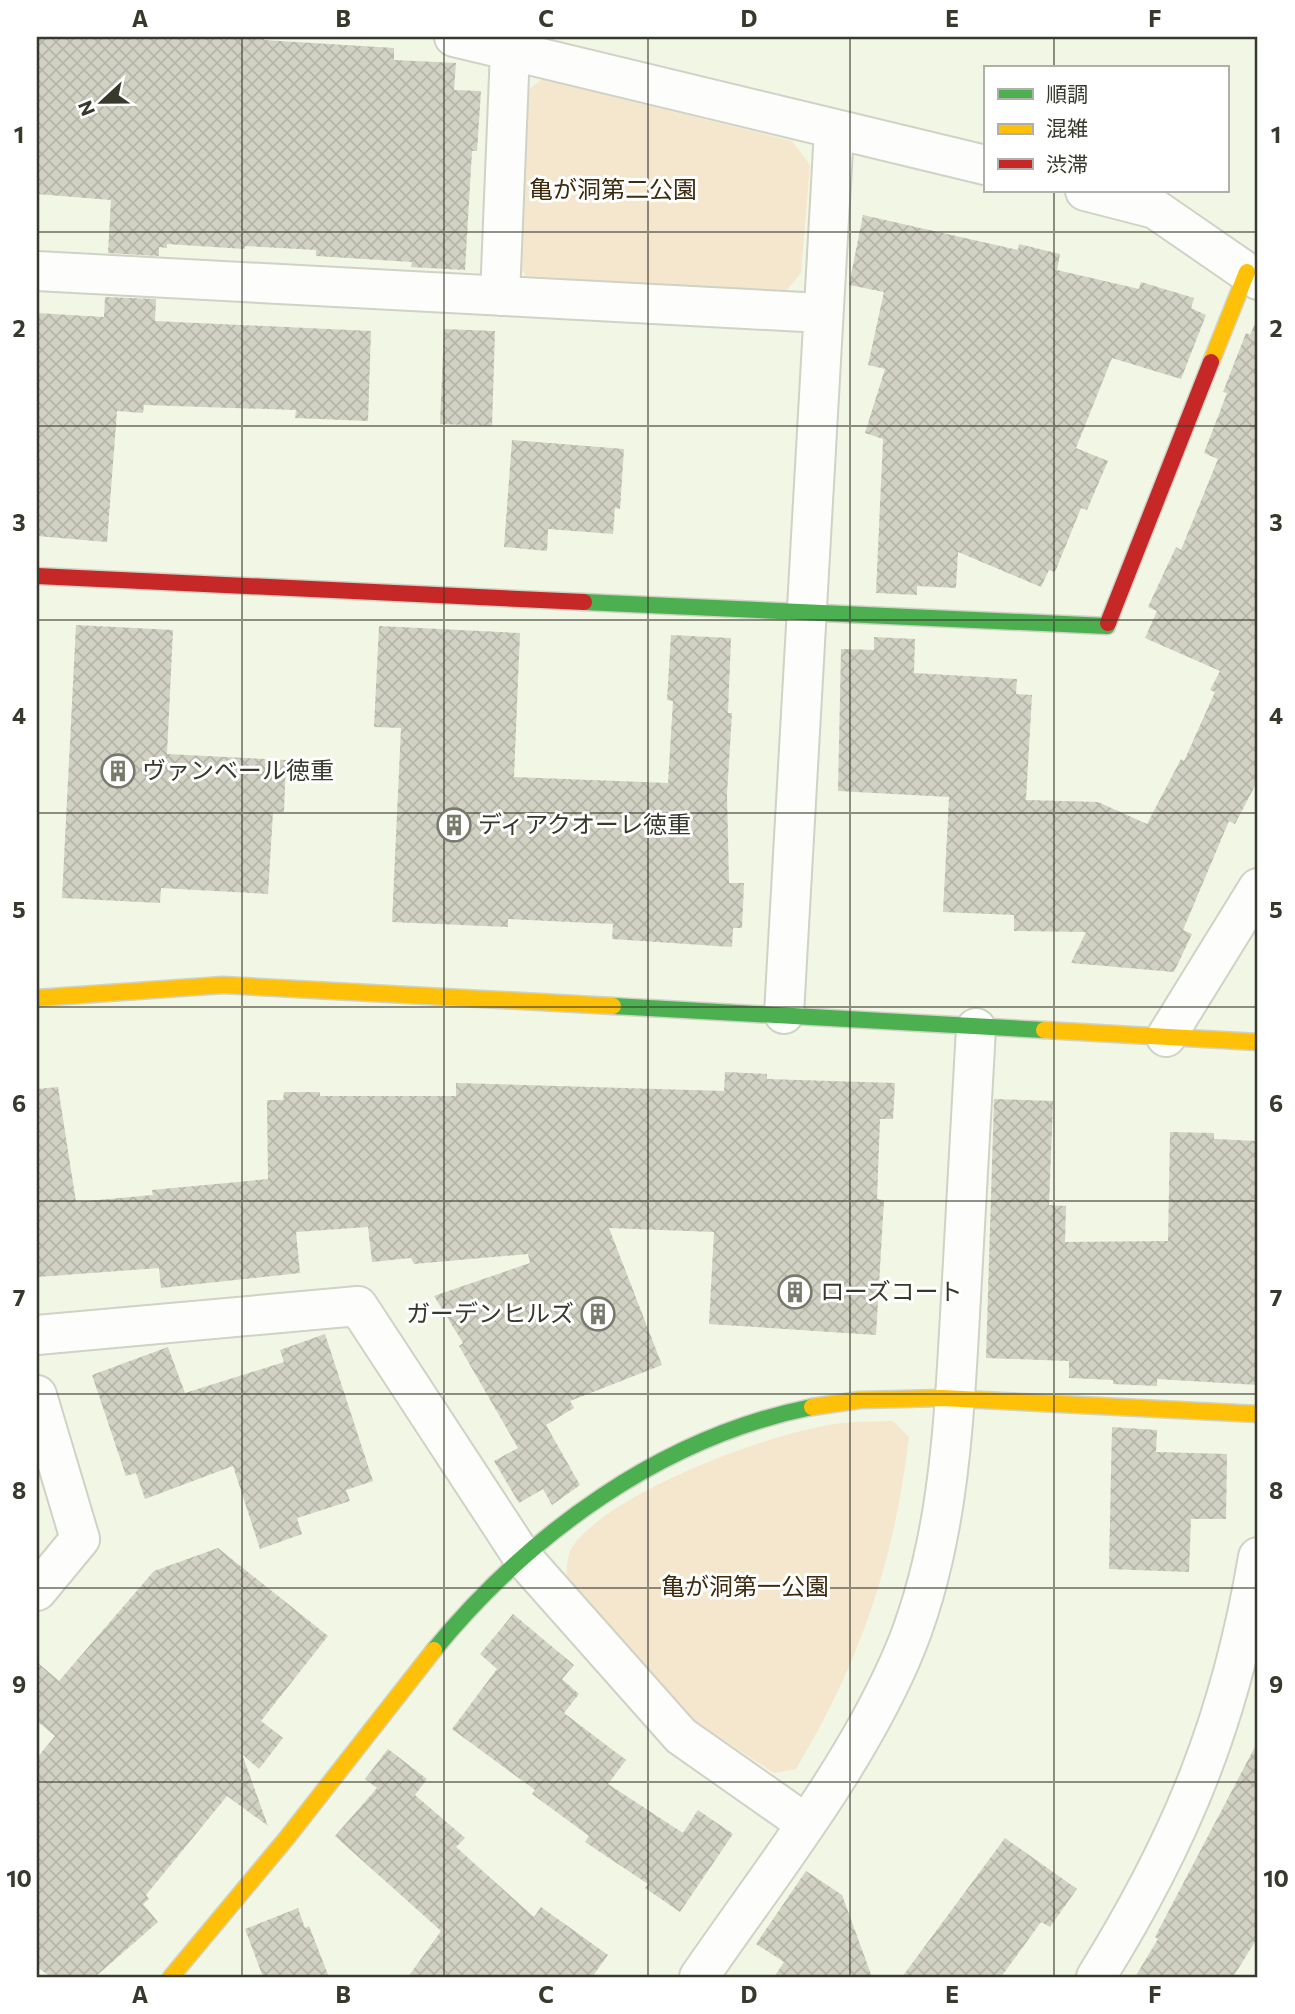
<svg xmlns="http://www.w3.org/2000/svg" width="1295" height="2014" font-family="Commissioner,'Noto Sans JP',sans-serif">
  <style>
    .green { fill: #f4e7cd }
    .building { fill: url(#building-cross-hatch) }
    .lines { fill: none; stroke-linecap: round; stroke-linejoin: round }
    .street-casing { stroke: #cfd2c5; stroke-width: 42 }
    .fast-casing { stroke: #cfd2c5; stroke-width: 19 }
    .slow-casing { stroke: #cfd2c5; stroke-width: 19 }
    .jam-casing { stroke: #cfd2c5; stroke-width: 19 }
    .street { stroke: #fdfefb; stroke-width: 38 }
    .fast { stroke: #4caf50; stroke-width: 16 }
    .slow { stroke: #ffc107; stroke-width: 16 }
    .jam { stroke: #c62828; stroke-width: 16 }
    .grid { fill: none; stroke: #36392c; stroke-width: 2; stroke-opacity: 0.55 }
    .labels { text-anchor: middle; stroke-width: 6; stroke-linejoin: round; paint-order: stroke }
    .park-label { font-size: 24px; fill: #3f2a0c; stroke: #fff }
    .poi-label { font-size: 24px; fill: #36392c; stroke: #fff; text-anchor: start }
    .neatline { fill: none; stroke: #36392c; stroke-width: 2.5 }
    .grid-label { font-size: 23px; text-anchor: middle; font-weight: bold; fill: #36392c }
  </style>
  <defs>
    <pattern id="building-cross-hatch" width="8" height="8" patternUnits="userSpaceOnUse" patternTransform="scale(1.75)"><rect width="8" height="8" fill="#d2d2c4"/><path d="M0 0l8 8M0 8l8-8" fill="none" stroke="#b5b5a9"/></pattern>
  </defs>
  <rect width="100%" height="100%" fill="#f2f6e4"/>
  <path class="green" d="M 542,79 L 792,141 L 810,165 L 801,273 L 785,292 L 526,276 L 517,262 L 526,92 Z
    M 893,1421 L 909,1437 C 894,1562 861,1660 796,1769 L 774,1773 L 690,1718 L 566,1578 C 567,1569 567,1555 572,1547 C 612,1491 767,1434 835,1424 C 854,1421 874,1422 893,1421 Z"/>
  <path class="building" d="M 37,37 L 265,37 L 264,40 L 394,48 L 394,60 L 456,63 L 454,90 L 481,91 L 477,151 L 472,151 L 465,270 L 411,267 L 412,262 L 316,256 L 316,250 L 245,246 L 245,249 L 167,244 L 167,248 L 159,247 L 159,256 L 108,253 L 111,200 L 37,194 Z
    M 863,215 L 1018,250 L 1019,244 L 1060,254 L 1057,270 L 1139,289 L 1141,282 L 1194,298 L 1191,308 L 1206,315 L 1181,379 L 1112,358 L 1076,448 L 1108,461 L 1087,510 L 1081,508 L 1055,572 L 1049,570 L 1041,587 L 958,552 L 956,588 L 917,586 L 917,595 L 876,593 L 883,439 L 865,433 L 885,369 L 868,365 L 884,292 L 849,285 Z
    M 105,297 L 156,299 L 155,321 L 371,331 L 368,421 L 295,418 L 296,410 L 144,405 L 143,413 L 117,411 L 107,542 L 37,536 L 37,313 L 104,317 Z
    M 1256,321 L 1258,321 L 1258,780 L 1235,824 L 1229,821 L 1183,930 L 1192,934 L 1174,972 L 1071,963 L 1086,932 L 1014,931 L 1014,915 L 943,912 L 949,797 L 838,791 L 841,649 L 874,650 L 874,637 L 915,639 L 914,673 L 1017,679 L 1016,694 L 1032,695 L 1026,800 L 1098,802 L 1147,824 L 1181,759 L 1184,761 L 1215,692 L 1210,690 L 1220,671 L 1145,638 L 1157,611 L 1148,607 L 1176,547 L 1181,550 L 1218,459 L 1204,453 L 1227,393 L 1223,392 L 1246,333 L 1250,335 Z
    M 444,329 L 495,331 L 492,426 L 440,424 Z
    M 512,440 L 624,449 L 620,509 L 615,508 L 613,534 L 548,529 L 547,551 L 504,547 Z
    M 76,625 L 173,630 L 167,754 L 286,760 L 284,812 L 273,812 L 268,894 L 161,888 L 160,903 L 62,898 Z
    M 379,626 L 520,633 L 514,777 L 668,783 L 673,701 L 667,700 L 671,635 L 731,638 L 728,713 L 732,713 L 727,794 L 729,883 L 744,883 L 742,928 L 733,928 L 732,947 L 612,939 L 613,924 L 508,919 L 508,927 L 392,922 L 401,728 L 374,727 Z
    M 725,1072 L 767,1074 L 767,1079 L 895,1083 L 893,1119 L 880,1119 L 877,1199 L 884,1200 L 876,1335 L 709,1324 L 714,1232 L 609,1228 L 662,1365 L 570,1401 L 574,1408 L 546,1425 L 580,1485 L 552,1505 L 543,1489 L 519,1503 L 494,1461 L 518,1448 L 459,1346 L 463,1343 L 434,1296 L 530,1263 L 528,1254 L 414,1264 L 411,1258 L 372,1262 L 368,1227 L 296,1232 L 300,1273 L 161,1288 L 159,1268 L 37,1277 L 37,1089 L 58,1087 L 76,1202 L 153,1195 L 152,1190 L 268,1179 L 267,1100 L 283,1100 L 284,1092 L 320,1092 L 320,1096 L 456,1096 L 456,1083 L 724,1091 Z
    M 994,1099 L 1053,1101 L 1049,1205 L 1066,1206 L 1065,1242 L 1168,1241 L 1170,1132 L 1214,1133 L 1214,1139 L 1258,1141 L 1258,1385 L 1157,1379 L 1157,1386 L 1113,1384 L 1113,1380 L 1069,1378 L 1069,1361 L 986,1358 Z
    M 325,1334 L 373,1481 L 346,1490 L 350,1501 L 297,1518 L 302,1534 L 260,1549 L 233,1466 L 145,1499 L 136,1473 L 126,1476 L 92,1375 L 168,1347 L 185,1393 L 284,1362 L 280,1350 Z
    M 1112,1427 L 1157,1430 L 1156,1452 L 1227,1454 L 1226,1519 L 1191,1519 L 1189,1572 L 1109,1569 Z
    M 218,1548 L 328,1636 L 261,1721 L 283,1738 L 259,1769 L 242,1754 L 268,1826 L 227,1796 L 146,1895 L 149,1899 L 143,1904 L 158,1922 L 95,1977 L 51,1977 L 37,1967 L 37,1758 L 55,1736 L 37,1721 L 37,1662 L 59,1681 L 154,1571 Z
    M 513,1614 L 574,1665 L 562,1679 L 579,1694 L 564,1713 L 626,1760 L 608,1784 L 683,1833 L 698,1810 L 733,1834 L 680,1912 L 645,1888 L 648,1884 L 585,1842 L 589,1836 L 532,1794 L 535,1790 L 452,1729 L 497,1669 L 480,1654 Z
    M 1258,1741 L 1258,1937 L 1233,1977 L 1135,1977 L 1158,1939 L 1155,1937 Z
    M 388,1749 L 427,1779 L 415,1795 L 465,1838 L 456,1847 L 534,1917 L 541,1907 L 608,1955 L 592,1977 L 408,1977 L 441,1931 L 335,1836 L 377,1788 L 365,1779 Z
    M 1005,1838 L 1077,1889 L 1050,1927 L 1041,1922 L 1001,1977 L 902,1977 Z
    M 806,1871 L 842,1895 L 872,1977 L 774,1977 L 784,1962 L 756,1944 Z
    M 298,1908 L 305,1928 L 309,1926 L 329,1977 L 263,1977 L 245,1929 Z"/>
  <g class="lines">
    <defs>
      <path id="street" d="M 454,37 L 985,165
        M 1085,191 L 1155,209 L 1258,280
        M 37,271 L 822,313
        M 500,296 L 510,51
        M 784,1014 L 834,131
        M 1166,1037 L 1258,888
        M 37,1335 L 358,1306 L 523,1558 L 681,1736 L 805,1823
        M 37,1395 L 80,1539 L 37,1591
        M 699,1977 C 769,1875 850,1774 900,1661 C 950,1548 954,1418 961,1297 C 966,1207 971,1117 976,1028
        M 1096,1977 C 1182,1839 1231,1718 1258,1557"/>
      <path id="fast" d="M 584,602 L 1107,626 L 1108,623
        M 613,1006 L 1044,1030
        M 434,1650 C 530,1533 662,1437 812,1407"/>
      <path id="slow" d="M 1211,362 L 1247,272
        M 37,998 L 223,985 L 613,1006
        M 1044,1030 L 1258,1042
        M 812,1407 L 860,1400 L 942,1398 L 1258,1414
        M 171,1977 L 286,1839 L 434,1650"/>
      <path id="jam" d="M 37,576 L 584,602
        M 1108,623 L 1211,362"/>
    </defs>
    <use href="#street" class="street-casing"/>
    <use href="#fast" class="fast-casing"/>
    <use href="#slow" class="slow-casing"/>
    <use href="#jam" class="jam-casing"/>
    <use href="#street" class="street"/>
    <use href="#fast" class="fast"/>
    <use href="#slow" class="slow"/>
    <use href="#jam" class="jam"/>
  </g>
  <path class="grid" d="M 242,37 L 242,1977M 444,37 L 444,1977M 648,37 L 648,1977M 850,37 L 850,1977M 1054,37 L 1054,68M 1054,191 L 1054,1977M 37,232 L 1258,232M 37,426 L 1258,426M 37,620 L 1258,620M 37,813 L 1258,813M 37,1007 L 1258,1007M 37,1201 L 1258,1201M 37,1394 L 1258,1394M 37,1588 L 1258,1588M 37,1782 L 1258,1782"/>
  <defs>
    <symbol id="building-ring" viewBox="-11 -11 22 22"><circle r="9.5" fill="#fff" stroke="#787b6c" stroke-width="1.5"/><path d="M-4-6H4V6H1V3H-1V6H-4ZM-2.5-4.3h1.7v1.8h-1.7ZM.8-4.3h1.7v1.8H.8ZM-2.5-1h1.7V.8h-1.7ZM.8-1h1.7V.8H.8Z" fill="#787b6c"/></symbol>
  </defs>
  <g fill-rule="evenodd">
    <use href="#building-ring" x="99" y="752" width="38" height="38"/>
    <use href="#building-ring" x="435" y="806" width="38" height="38"/>
    <use href="#building-ring" x="776" y="1273" width="38" height="38"/>
    <use href="#building-ring" x="579" y="1295" width="38" height="38"/>
  </g>
  <g class="labels">
    <g class="park-label">
      <text x="613" y="198">亀が洞第二公園</text>
      <text x="745" y="1595">亀が洞第一公園</text>
    </g>
    <g class="poi-label">
      <text x="142" y="779">ヴァンベール徳重</text>
      <text x="478" y="833">ディアクオーレ徳重</text>
      <text x="820" y="1300">ローズコート</text>
      <text x="574" y="1322" text-anchor="end">ガーデンヒルズ</text>
    </g>
  </g>
  <rect width="1295" height="2014" fill="none" stroke="#ffffff" stroke-width="77"/>
  <rect x="984" y="66" width="245" height="126" fill="#ffffff" stroke="#afb0ab" stroke-width="2"/>
  <rect x="998" y="89" width="35" height="10" fill="#4caf50" stroke="#afb0ab" stroke-width="2"/>
  <text x="1046" y="102" font-size="21" fill="#36392c">順調</text>
  <rect x="998" y="124" width="35" height="10" fill="#ffc107" stroke="#afb0ab" stroke-width="2"/>
  <text x="1046" y="136" font-size="21" fill="#36392c">混雑</text>
  <rect x="998" y="159" width="35" height="10" fill="#c62828" stroke="#afb0ab" stroke-width="2"/>
  <text x="1046" y="172" font-size="21" fill="#36392c">渋滞</text>
  <g transform="translate(102 102) rotate(248)" stroke="#ffffff" stroke-width="5" paint-order="stroke">
  <path d="M0-5L12 26L0 18L-12 26Z" fill="#36392c"/>
  <text y="-10" font-size="19" font-weight="bold" text-anchor="middle" fill="#36392c">N</text>
  </g>
  <rect x="38" y="38" width="1218" height="1938" class="neatline"/>
  <g class="grid-label">
    <text x="140" y="27">A</text>
    <text x="343" y="27">B</text>
    <text x="546" y="27">C</text>
    <text x="749" y="27">D</text>
    <text x="952" y="27">E</text>
    <text x="1155" y="27">F</text>
    <text x="19" y="143">1</text>
    <text x="1276" y="143">1</text>
    <text x="19" y="337">2</text>
    <text x="1276" y="337">2</text>
    <text x="19" y="531">3</text>
    <text x="1276" y="531">3</text>
    <text x="19" y="724">4</text>
    <text x="1276" y="724">4</text>
    <text x="19" y="918">5</text>
    <text x="1276" y="918">5</text>
    <text x="19" y="1112">6</text>
    <text x="1276" y="1112">6</text>
    <text x="19" y="1306">7</text>
    <text x="1276" y="1306">7</text>
    <text x="19" y="1499">8</text>
    <text x="1276" y="1499">8</text>
    <text x="19" y="1693">9</text>
    <text x="1276" y="1693">9</text>
    <text x="19" y="1887">10</text>
    <text x="1276" y="1887">10</text>
    <text x="140" y="2003">A</text>
    <text x="343" y="2003">B</text>
    <text x="546" y="2003">C</text>
    <text x="749" y="2003">D</text>
    <text x="952" y="2003">E</text>
    <text x="1155" y="2003">F</text>
  </g>
</svg>
